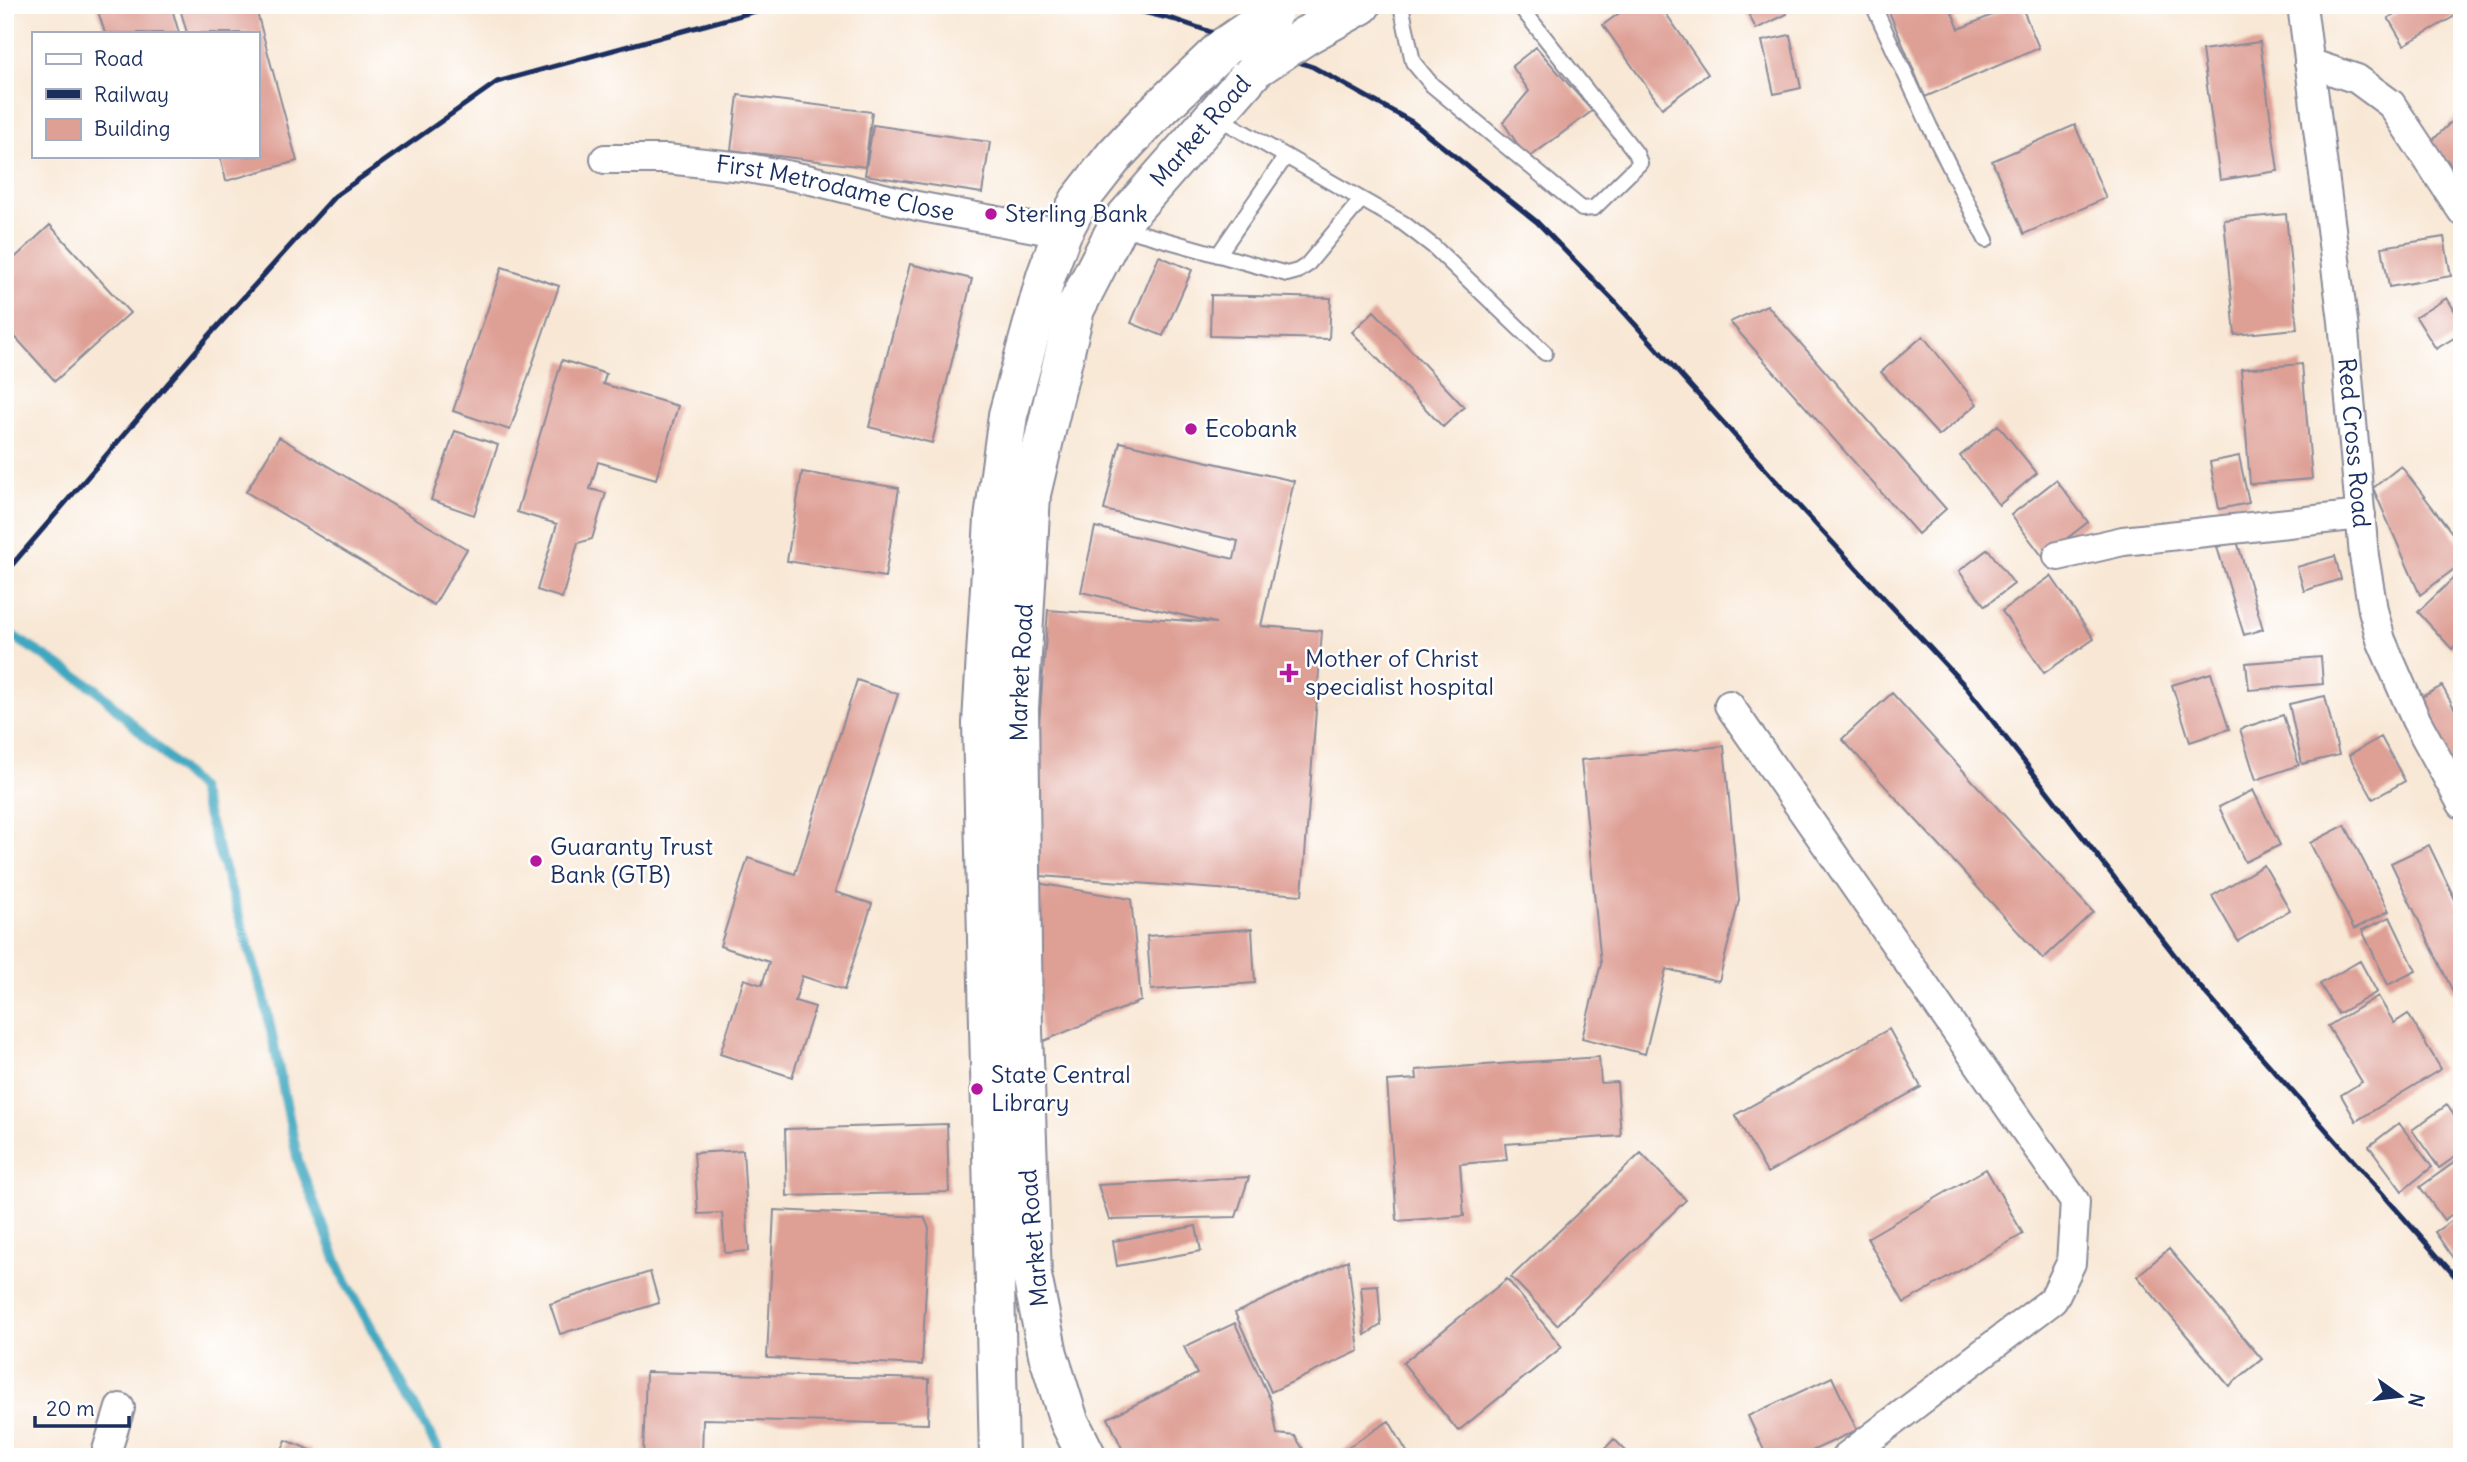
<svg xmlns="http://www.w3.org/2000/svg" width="2467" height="1462" font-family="Delius,sans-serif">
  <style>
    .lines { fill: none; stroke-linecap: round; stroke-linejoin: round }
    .stream { stroke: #40a7c0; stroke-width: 10 }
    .building { fill: #de9f94 }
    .lane-casing { stroke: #8a8b99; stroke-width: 18 }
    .street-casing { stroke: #8a8b99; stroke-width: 32 }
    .primary-casing { stroke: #8a8b99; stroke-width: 42 }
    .lane { stroke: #fff; stroke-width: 14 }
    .street { stroke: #fff; stroke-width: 28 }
    .primary { stroke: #fff; stroke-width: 38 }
    .rail { stroke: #1b2f5e; stroke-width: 5 }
    .primary-bridge-casing { stroke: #8a8b99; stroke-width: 42; stroke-linecap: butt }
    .primary-bridge { stroke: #fff; stroke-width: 38 }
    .poi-dot { fill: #b5179e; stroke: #fff; stroke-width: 2.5 }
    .labels { text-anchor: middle; stroke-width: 5; stroke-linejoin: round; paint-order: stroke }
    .street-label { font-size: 24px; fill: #1b2f5e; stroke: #fff }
    .poi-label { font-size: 24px; fill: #1b2f5e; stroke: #fff; text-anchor: start }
  </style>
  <rect width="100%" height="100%" fill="#fff"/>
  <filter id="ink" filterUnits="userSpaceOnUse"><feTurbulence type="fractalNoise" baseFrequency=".0143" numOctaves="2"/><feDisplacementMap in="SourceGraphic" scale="14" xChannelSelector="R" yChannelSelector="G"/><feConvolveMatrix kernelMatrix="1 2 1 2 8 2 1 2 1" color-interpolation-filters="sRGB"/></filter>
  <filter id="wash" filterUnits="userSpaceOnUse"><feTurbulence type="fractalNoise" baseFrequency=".00686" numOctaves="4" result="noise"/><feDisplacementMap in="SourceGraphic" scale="28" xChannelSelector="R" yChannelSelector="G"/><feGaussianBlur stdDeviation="1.57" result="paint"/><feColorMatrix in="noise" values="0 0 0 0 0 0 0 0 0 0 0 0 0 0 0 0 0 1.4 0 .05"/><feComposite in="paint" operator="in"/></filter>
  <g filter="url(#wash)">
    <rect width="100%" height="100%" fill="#f8e7d4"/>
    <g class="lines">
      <path class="stream" d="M 5,631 L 96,689 L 199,788 L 264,997 L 298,1161 L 342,1274 L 442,1457"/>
    </g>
    <g id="blocks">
      <path class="building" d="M 96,5 L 171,5 L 179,33 L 105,33 Z
        M 179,5 L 255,5 L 297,161 L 226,181 L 220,156 L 257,156 L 257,33 L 187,33 Z
        M 515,5 L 568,5 L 568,7 L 516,13 Z
        M 1630,5 L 1660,5 L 1708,74 L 1662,108 L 1603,25 Z
        M 1744,5 L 1782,5 L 1787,14 L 1756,29 Z
        M 1886,5 L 1949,5 L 1959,29 L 2016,5 L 2021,5 L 2039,48 L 1925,97 Z
        M 2410,5 L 2448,5 L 2455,16 L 2404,45 L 2388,18 Z
        M 1790,35 L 1801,88 L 1774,94 L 1762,41 Z
        M 2260,42 L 2278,171 L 2220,180 L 2202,50 Z
        M 1536,47 L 1592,111 L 1527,159 L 1503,122 L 1529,91 L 1512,66 Z
        M 738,95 L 872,112 L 865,167 L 731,150 Z
        M 2462,111 L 2462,175 L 2430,143 Z
        M 873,125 L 990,142 L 982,193 L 865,175 Z
        M 2075,125 L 2106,198 L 2024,234 L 1992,161 Z
        M 2286,214 L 2297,329 L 2235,335 L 2224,220 Z
        M 50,225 L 130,313 L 55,381 L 9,330 L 5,334 L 5,267 Z
        M 2444,237 L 2451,276 L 2389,287 L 2382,247 Z
        M 1159,256 L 1192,270 L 1163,336 L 1131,323 Z
        M 910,264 L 972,279 L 932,443 L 869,427 Z
        M 502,267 L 559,286 L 510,430 L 453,411 Z
        M 1211,295 L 1331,298 L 1329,339 L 1210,336 Z
        M 2447,298 L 2462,323 L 2462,333 L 2436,349 L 2416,317 Z
        M 1767,305 L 1946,509 L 1918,534 L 1730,322 Z
        M 1374,311 L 1464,407 L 1443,427 L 1352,332 Z
        M 1923,336 L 1977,404 L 1939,436 L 1881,372 Z
        M 562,360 L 606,374 L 603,384 L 678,406 L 656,479 L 598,462 L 590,489 L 606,493 L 592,539 L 578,543 L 562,598 L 537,590 L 557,524 L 517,512 Z
        M 2302,364 L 2312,479 L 2250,484 L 2241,369 Z
        M 1998,425 L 2037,473 L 1999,505 L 1960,456 Z
        M 455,431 L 498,445 L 474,515 L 431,500 Z
        M 279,437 L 467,549 L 434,605 L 246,492 Z
        M 1120,442 L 1294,481 L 1261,626 L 1322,631 L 1302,895 L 1027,875 L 1048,610 L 1216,623 L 1081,592 L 1095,527 L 1234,559 L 1238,541 L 1104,510 Z
        M 2239,456 L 2249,503 L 2219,509 L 2210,462 Z
        M 2401,466 L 2462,546 L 2462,563 L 2420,595 L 2373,488 Z
        M 802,472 L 899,488 L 885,577 L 787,561 Z
        M 2056,480 L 2088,522 L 2043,557 L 2011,515 Z
        M 2237,541 L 2263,629 L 2244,635 L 2217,547 Z
        M 1988,549 L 2014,584 L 1985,606 L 1959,571 Z
        M 2335,556 L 2341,579 L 2304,591 L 2297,567 Z
        M 2462,570 L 2462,639 L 2452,649 L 2418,612 Z
        M 2051,576 L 2094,639 L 2044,673 L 2002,611 Z
        M 2321,657 L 2323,684 L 2249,690 L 2246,663 Z
        M 2211,673 L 2229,729 L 2190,742 L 2172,685 Z
        M 857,680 L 898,694 L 835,892 L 872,904 L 844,990 L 802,976 L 795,1001 L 815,1007 L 792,1077 L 720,1054 L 744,979 L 762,985 L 769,962 L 720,946 L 748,858 L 795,874 Z
        M 2442,686 L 2462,722 L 2462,783 L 2416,700 Z
        M 1892,693 L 2093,912 L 2043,959 L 1842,739 Z
        M 2325,696 L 2339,755 L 2302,764 L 2289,704 Z
        M 2283,715 L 2299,765 L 2256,780 L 2240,729 Z
        M 2381,737 L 2405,781 L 2373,799 L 2349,755 Z
        M 1724,746 L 1739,900 L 1719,981 L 1666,969 L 1645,1054 L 1582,1038 L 1601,964 L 1581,760 Z
        M 2253,790 L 2280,845 L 2245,862 L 2219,807 Z
        M 2345,825 L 2389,911 L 2354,929 L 2310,843 Z
        M 2429,845 L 2462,914 L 2462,988 L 2453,992 L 2391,863 Z
        M 2264,865 L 2290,910 L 2238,941 L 2212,896 Z
        M 1031,882 L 1131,899 L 1141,1001 L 1041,1042 Z
        M 2390,917 L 2416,971 L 2388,985 L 2362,930 Z
        M 1252,929 L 1255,983 L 1151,990 L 1147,936 Z
        M 2360,961 L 2377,992 L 2338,1014 L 2320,984 Z
        M 2378,996 L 2394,1023 L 2408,1014 L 2441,1069 L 2356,1121 L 2341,1095 L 2362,1082 L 2328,1026 Z
        M 1889,1029 L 1921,1087 L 1767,1173 L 1735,1115 Z
        M 1599,1057 L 1601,1083 L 1617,1082 L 1621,1136 L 1505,1144 L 1507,1160 L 1460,1164 L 1464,1216 L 1397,1221 L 1387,1081 L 1417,1079 L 1416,1070 Z
        M 2447,1105 L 2462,1127 L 2462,1152 L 2439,1168 L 2412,1130 Z
        M 2399,1123 L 2432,1167 L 2402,1191 L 2369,1146 Z
        M 947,1124 L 949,1192 L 787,1196 L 785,1129 Z
        M 743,1150 L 749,1251 L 725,1253 L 722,1213 L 698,1214 L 694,1153 Z
        M 1641,1153 L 1686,1200 L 1557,1325 L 1511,1277 Z
        M 2462,1157 L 2462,1207 L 2444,1220 L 2420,1187 Z
        M 1986,1169 L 2023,1234 L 1904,1303 L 1867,1238 Z
        M 1249,1177 L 1236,1217 L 1109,1220 L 1098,1185 Z
        M 774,1210 L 924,1217 L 929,1228 L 922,1365 L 767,1358 Z
        M 2462,1214 L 2462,1261 L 2457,1264 L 2435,1232 Z
        M 1196,1226 L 1201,1251 L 1117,1266 L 1113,1241 Z
        M 2169,1249 L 2262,1359 L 2229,1386 L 2137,1276 Z
        M 1348,1260 L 1359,1351 L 1271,1392 L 1235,1313 Z
        M 650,1272 L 659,1303 L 560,1334 L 550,1304 Z
        M 1507,1279 L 1562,1347 L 1458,1431 L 1403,1363 Z
        M 1378,1285 L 1381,1325 L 1365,1335 L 1361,1286 Z
        M 1235,1323 L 1271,1401 L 1277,1434 L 1295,1436 L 1308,1457 L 1126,1457 L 1108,1418 L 1197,1374 L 1184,1347 Z
        M 646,1372 L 929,1379 L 928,1424 L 703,1419 L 702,1457 L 643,1457 Z
        M 1832,1377 L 1857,1430 L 1799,1457 L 1767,1457 L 1748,1416 Z
        M 1389,1421 L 1410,1457 L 1343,1457 L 1340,1452 Z
        M 1614,1439 L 1632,1457 L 1597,1457 Z
        M 286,1440 L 311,1450 L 308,1457 L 279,1457 Z"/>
    </g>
  </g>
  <g filter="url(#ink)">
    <use href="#blocks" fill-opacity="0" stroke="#8a8b99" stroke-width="2"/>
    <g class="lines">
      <defs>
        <path id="lane" d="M 1401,5 L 1413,62 L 1432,85 L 1582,209 L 1594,208 L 1640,163 L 1636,153 L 1519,5
          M 1873,5 L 1930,127 L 1986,240
          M 1217,117 L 1403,223 L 1433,246 L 1545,353
          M 1119,227 L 1287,274 L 1298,271 L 1307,265 L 1361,200
          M 1218,255 L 1286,156"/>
        <g id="street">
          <path id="s1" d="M 2302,5 L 2343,321 L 2364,556 L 2373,610 L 2381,640 L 2416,720 L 2462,804"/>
          <path d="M 2309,63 L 2357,79 L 2391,104 L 2462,211"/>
          <path id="s2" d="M 605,159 L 666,159 L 743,167 L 807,179 L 917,206 L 1062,233"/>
          <path d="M 2058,556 L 2123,541 L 2361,515"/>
          <path d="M 1729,705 L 2075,1202 L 2071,1263 L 2053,1300 L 1846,1457"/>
          <path d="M 105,1457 L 120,1408"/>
        </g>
        <g id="primary">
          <path d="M 1305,36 L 1361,5"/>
          <path d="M 999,1457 L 982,723 L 994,519 L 1008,415 L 1046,276 L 1062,233 L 1079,201 L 1115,155 L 1150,118 L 1224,47"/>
          <path id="s3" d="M 1087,1457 L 1069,1421 L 1048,1354 L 1032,1276 L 1023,1031 L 1019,709 L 1031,494 L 1075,309 L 1117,227 L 1256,68"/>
        </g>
      </defs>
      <use href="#lane" class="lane-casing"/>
      <use href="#street" class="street-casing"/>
      <use href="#primary" class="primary-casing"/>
      <use href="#lane" class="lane"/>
      <use href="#street" class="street"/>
      <use href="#primary" class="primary"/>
      <path class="rail" d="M 1114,5 L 1176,20 L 1313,67 L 1412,122 L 1537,222 L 1615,302 L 1773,478 L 1967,688 L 2194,980 L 2462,1284
        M 5,573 L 207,338 L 335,196 L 497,82 L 778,5"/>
      <defs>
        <path id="primary-bridge" d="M 1224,47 L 1272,14
          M 1256,68 L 1305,36"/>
      </defs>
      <use href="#primary-bridge" class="primary-bridge-casing"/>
      <use href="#primary-bridge" class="primary-bridge"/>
    </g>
  </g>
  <g class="poi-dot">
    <circle cx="991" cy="214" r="7"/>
    <circle cx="1191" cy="429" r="7"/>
    <path d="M1285.5 662.5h7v7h7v7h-7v7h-7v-7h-7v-7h7z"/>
    <circle cx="536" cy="861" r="7"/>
    <circle cx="977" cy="1089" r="7"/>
  </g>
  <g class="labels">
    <g class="street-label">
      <text dy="8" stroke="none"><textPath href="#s3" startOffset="1382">Market Road</textPath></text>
      <text dy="8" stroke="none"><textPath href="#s2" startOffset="233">First Metrodame Close</textPath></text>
      <text dy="8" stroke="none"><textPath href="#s1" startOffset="441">Red Cross Road</textPath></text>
      <text dy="8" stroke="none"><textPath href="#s3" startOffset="794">Market Road</textPath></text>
      <text transform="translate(1034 1238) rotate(-95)" y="8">Market Road</text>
    </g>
    <g class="poi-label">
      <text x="1005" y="222">Sterling Bank</text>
      <text x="1205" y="437">Ecobank</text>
      <text x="1305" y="667">Mother of Christ<tspan x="1305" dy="28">specialist hospital</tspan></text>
      <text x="550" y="855">Guaranty Trust<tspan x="550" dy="28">Bank (GTB)</tspan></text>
      <text x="991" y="1083">State Central<tspan x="991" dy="28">Library</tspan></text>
    </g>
  </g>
  <rect width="2467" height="1462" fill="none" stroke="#fff" stroke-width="28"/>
  <rect x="32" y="32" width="228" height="126" fill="#ffffff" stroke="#a4acbf" stroke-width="2"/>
  <rect x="46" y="54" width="35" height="10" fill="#ffffff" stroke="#a4acbf" stroke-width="2"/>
  <text x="94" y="66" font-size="21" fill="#1b2f5e">Road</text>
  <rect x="46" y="89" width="35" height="10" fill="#1b2f5e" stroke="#a4acbf" stroke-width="2"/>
  <text x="94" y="102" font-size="21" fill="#1b2f5e">Railway</text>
  <rect x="46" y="119" width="35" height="21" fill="#de9f94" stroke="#a4acbf" stroke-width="2"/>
  <text x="94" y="136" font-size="21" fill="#1b2f5e">Building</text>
  <g transform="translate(2400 1396) rotate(104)" stroke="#ffffff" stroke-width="5" paint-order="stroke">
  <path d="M0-5L12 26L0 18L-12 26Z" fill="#1b2f5e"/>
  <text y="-10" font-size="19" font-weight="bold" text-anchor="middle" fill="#1b2f5e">N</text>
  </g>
  <path d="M35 1416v10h94v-10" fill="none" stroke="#1b2f5e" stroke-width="3.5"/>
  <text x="46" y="1416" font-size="21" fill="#1b2f5e" stroke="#ffffff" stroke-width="5" paint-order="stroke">20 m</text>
</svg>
